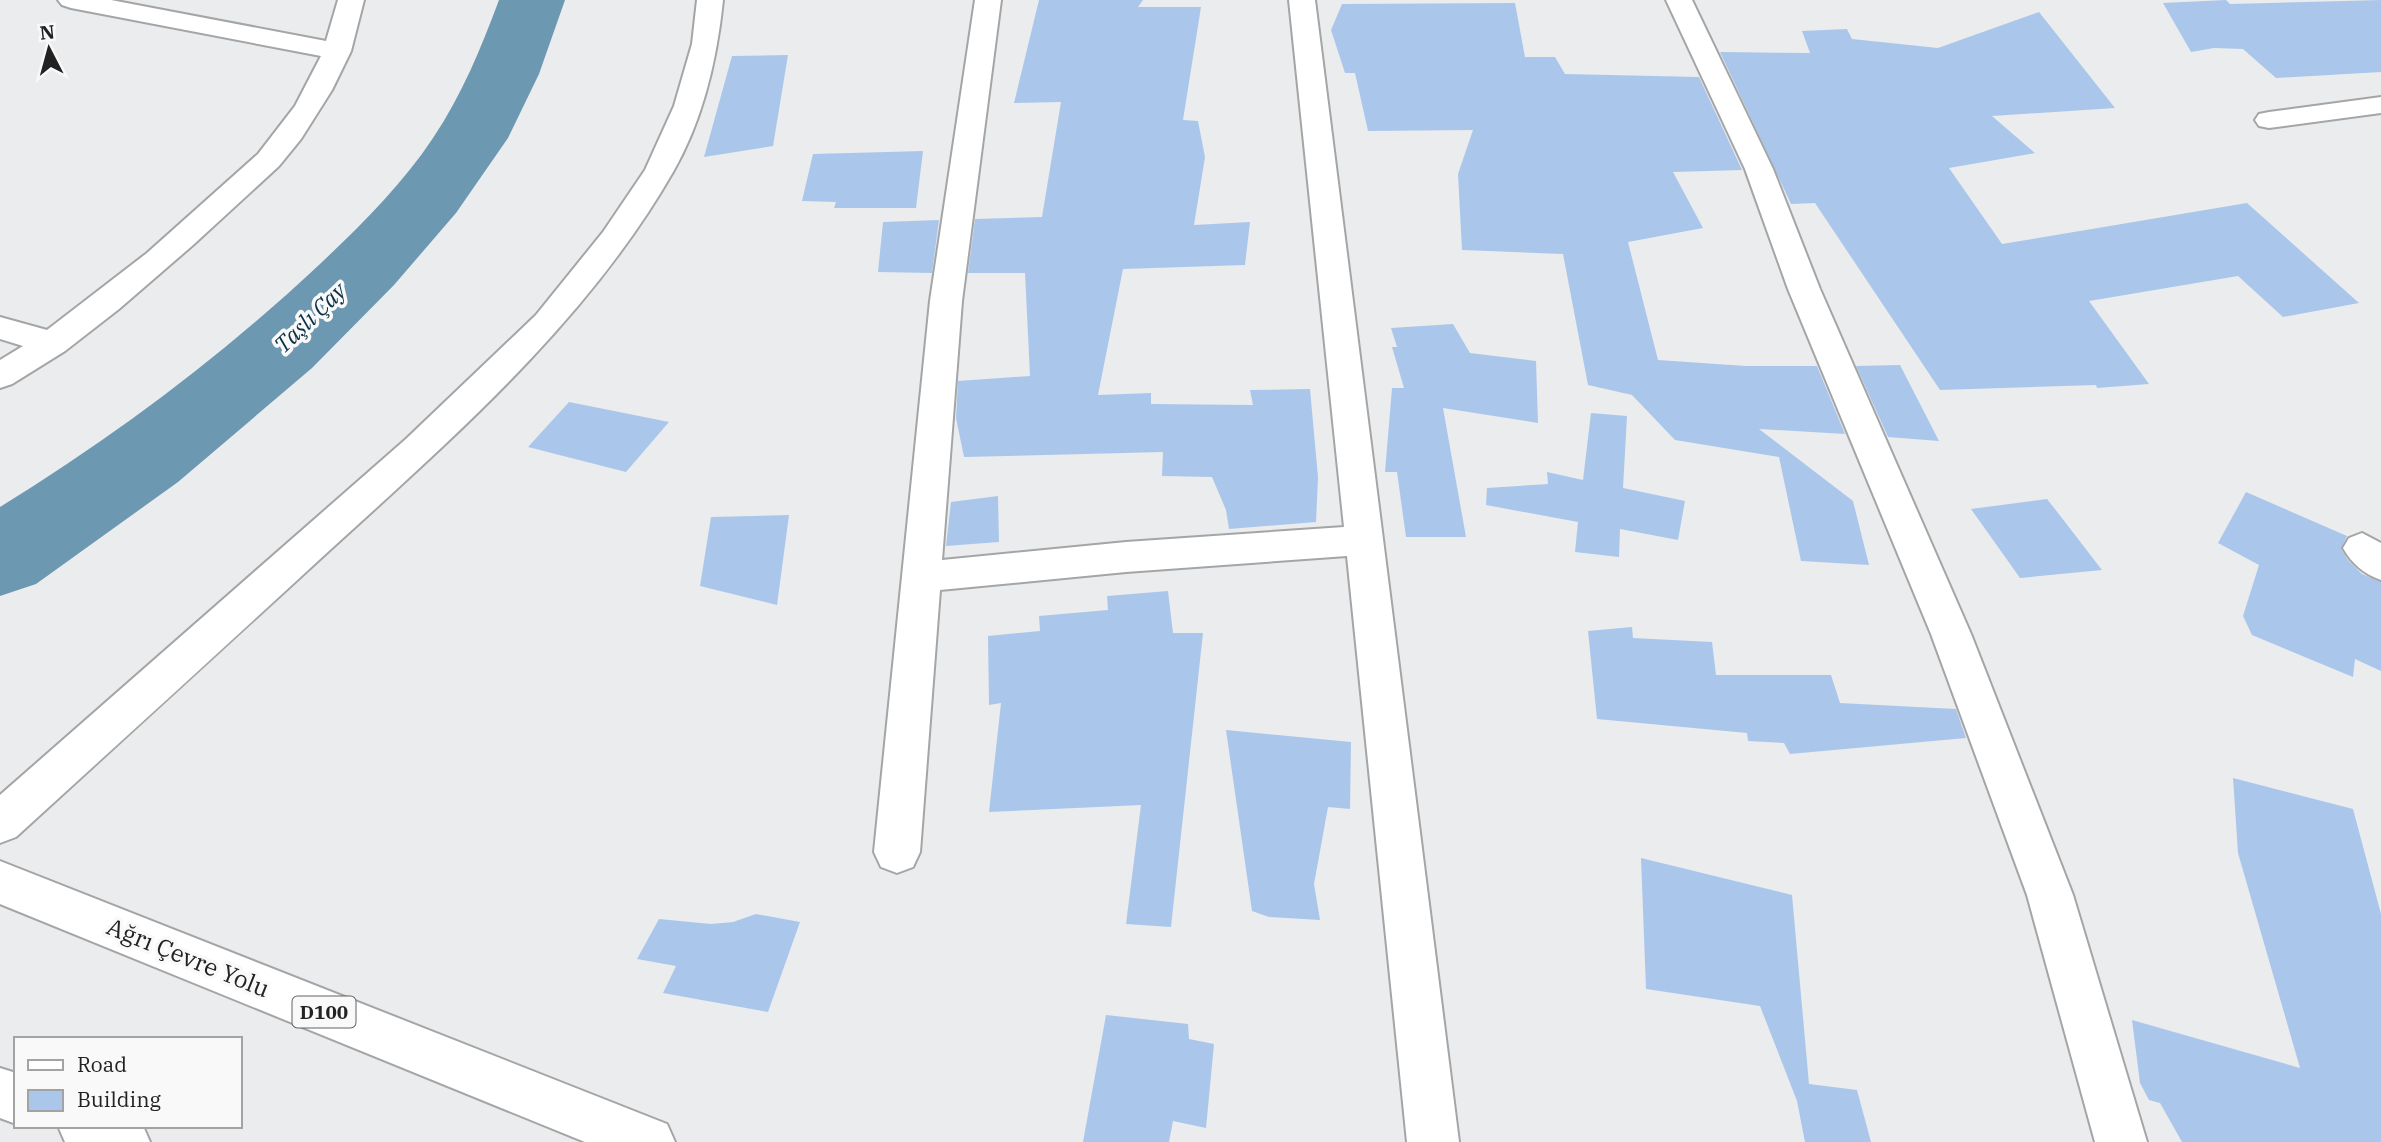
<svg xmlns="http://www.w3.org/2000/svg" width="2381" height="1142" font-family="'IBM Plex Serif',serif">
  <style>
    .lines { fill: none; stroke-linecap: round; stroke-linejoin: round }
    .river { fill: #6d98b2; fill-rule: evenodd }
    .building { fill: #aac7eb }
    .street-casing { stroke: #a4a5a6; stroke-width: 4 }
    .secondary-casing { stroke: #a4a5a6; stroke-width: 4 }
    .highway-casing { stroke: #a4a5a6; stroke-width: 4 }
    .street { fill: #fff; fill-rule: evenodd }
    .secondary { fill: #fff; fill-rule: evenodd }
    .highway { fill: #fff; fill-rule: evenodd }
    .labels { text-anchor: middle; stroke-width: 7; stroke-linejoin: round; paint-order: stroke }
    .shield { fill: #f9f9fa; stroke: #626263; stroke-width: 2 }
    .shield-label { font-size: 19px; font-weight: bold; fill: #222 }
    .water-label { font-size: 23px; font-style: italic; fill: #093043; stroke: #f9f9fa }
    .near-street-label { font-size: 24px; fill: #222; stroke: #f9f9fa }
  </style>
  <rect width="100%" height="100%" fill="#ebeced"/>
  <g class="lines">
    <path class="river" d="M 499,0 L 565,0 L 539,74 L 508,138 L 456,213 L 394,285 L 312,368 L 178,482 L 36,584 L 0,596 L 0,507 C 114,437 222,356 320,264 C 360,226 402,185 433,138 C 462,95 481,48 499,0 Z"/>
  </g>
  <path class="building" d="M 1039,0 L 1143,0 L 1138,7 L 1201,7 L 1183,120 L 1198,121 L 1205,157 L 1194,225 L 1250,222 L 1245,265 L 1123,269 L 1098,395 L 1151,393 L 1151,404 L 1253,405 L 1250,390 L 1310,389 L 1318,477 L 1316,522 L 1229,529 L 1226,510 L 1212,477 L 1162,476 L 1163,452 L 964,457 L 956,418 L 958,381 L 1030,376 L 1025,273 L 968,273 L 975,219 L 1042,217 L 1061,102 L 1014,103 Z
    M 2226,0 L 2230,4 L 2381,0 L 2381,72 L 2276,78 L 2243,49 L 2214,48 L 2191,52 L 2163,3 Z
    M 1515,3 L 1525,57 L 1555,57 L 1565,74 L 1699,77 L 1742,170 L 1673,172 L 1703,228 L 1628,242 L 1658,360 L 1746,366 L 1817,366 L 1845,434 L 1759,429 L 1853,501 L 1869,565 L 1801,561 L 1779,457 L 1675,440 L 1632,395 L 1588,385 L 1563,254 L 1462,250 L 1458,174 L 1473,130 L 1368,131 L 1355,73 L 1345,73 L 1331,30 L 1342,4 Z
    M 2039,12 L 2115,108 L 1992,116 L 2035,153 L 1949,168 L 2002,244 L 2247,203 L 2359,303 L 2283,317 L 2238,276 L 2089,301 L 2149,384 L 2097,388 L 2096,385 L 1940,390 L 1815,203 L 1791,204 L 1720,52 L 1810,53 L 1802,31 L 1847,29 L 1852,39 L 1938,48 Z
    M 788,55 L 773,146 L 704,157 L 732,56 Z
    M 923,151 L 916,208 L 834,208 L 836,202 L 802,201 L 813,154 Z
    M 939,220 L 932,273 L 878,272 L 883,222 Z
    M 1453,324 L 1470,353 L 1536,361 L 1538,423 L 1443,408 L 1466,537 L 1406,537 L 1397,472 L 1385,472 L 1392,388 L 1404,388 L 1392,347 L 1397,347 L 1391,328 Z
    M 1900,365 L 1939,441 L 1888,437 L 1856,366 Z
    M 569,402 L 669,422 L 626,472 L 528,447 Z
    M 1591,413 L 1627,416 L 1623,488 L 1685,501 L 1678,540 L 1620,529 L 1619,557 L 1575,552 L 1578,522 L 1486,505 L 1487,488 L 1548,484 L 1547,472 L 1583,480 Z
    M 2246,492 L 2347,536 L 2341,549 L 2348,560 L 2362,574 L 2381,582 L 2381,671 L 2355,659 L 2353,677 L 2252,635 L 2243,616 L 2259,565 L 2218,543 Z
    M 998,496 L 999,542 L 946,546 L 951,502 Z
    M 2047,499 L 2058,513 L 2102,570 L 2020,578 L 1971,509 Z
    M 789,515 L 777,605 L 700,586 L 711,517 Z
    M 1168,591 L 1173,633 L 1203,633 L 1171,927 L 1126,924 L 1141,805 L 989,812 L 1001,703 L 989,705 L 988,636 L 1040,631 L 1039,616 L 1108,610 L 1107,596 Z
    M 1632,627 L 1633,638 L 1712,642 L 1716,675 L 1831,675 L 1840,703 L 1956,709 L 1966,738 L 1790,754 L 1784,743 L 1748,741 L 1747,733 L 1597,719 L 1588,631 Z
    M 1226,730 L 1351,742 L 1350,809 L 1328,807 L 1314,884 L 1320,920 L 1269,917 L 1252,911 Z
    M 2233,778 L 2353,809 L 2381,914 L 2381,1142 L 2182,1142 L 2160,1103 L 2149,1100 L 2140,1083 L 2132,1020 L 2300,1068 L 2238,853 Z
    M 1641,858 L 1792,895 L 1809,1084 L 1857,1090 L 1871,1142 L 1805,1142 L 1797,1101 L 1760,1006 L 1646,989 Z
    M 756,914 L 800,922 L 768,1012 L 663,993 L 676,966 L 637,959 L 659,919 L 711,924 L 733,922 Z
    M 1106,1015 L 1188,1024 L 1189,1039 L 1214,1044 L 1206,1128 L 1173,1121 L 1169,1142 L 1083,1142 Z"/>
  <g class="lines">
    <defs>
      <path id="street" d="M 58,0 L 111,0 L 326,41 L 338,0 L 364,0 L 351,51 L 332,90 L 301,139 L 279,166 L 193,245 L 119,309 L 65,351 L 12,384 L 0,388 L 0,360 L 23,346 L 0,339 L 0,317 L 47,330 L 147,253 L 258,154 L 295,106 L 321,56 L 71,8 L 62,5 Z
        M 975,0 L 1001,0 L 962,301 L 942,560 L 1126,542 L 1344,527 L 1289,0 L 1315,0 L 1459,1142 L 1407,1142 L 1347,556 L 1126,572 L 940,590 L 920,852 L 913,867 L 897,873 L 881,867 L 874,852 L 930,301 Z
        M 1666,0 L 1692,0 L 1773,169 L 1820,289 L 1971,634 L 2073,895 L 2147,1142 L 2095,1142 L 2027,895 L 1931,634 L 1788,289 L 1745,169 Z
        M 2381,97 L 2381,113 L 2269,128 L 2259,126 L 2255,120 L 2259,114 L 2269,112 Z
        M 2362,533 L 2381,543 L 2381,580 C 2364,574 2352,564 2343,548 L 2349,538 Z"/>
      <path id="secondary" d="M 697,0 L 723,0 C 717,59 703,120 673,172 C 585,325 448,442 319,560 C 218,653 117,745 16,837 L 0,843 L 0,795 L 406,439 L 536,315 L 603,232 L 645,170 L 674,106 L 692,44 Z"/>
      <path id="highway" d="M 0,861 L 667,1124 L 675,1142 L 585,1142 L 0,904 Z
        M 0,1068 L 16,1073 L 16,1124 L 0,1118 Z
        M 58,1126 L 143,1126 L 150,1142 L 65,1142 Z"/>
    </defs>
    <use href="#street" class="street-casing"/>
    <use href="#secondary" class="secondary-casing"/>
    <use href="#highway" class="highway-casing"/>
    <use href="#street" class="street"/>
    <use href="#secondary" class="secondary"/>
    <use href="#highway" class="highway"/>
  </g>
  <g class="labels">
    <rect class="shield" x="292.5" y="996.5" width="63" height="31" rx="5"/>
    <g class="shield-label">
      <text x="324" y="1019">D100</text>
    </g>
    <g class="water-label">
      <text transform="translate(310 318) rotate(-44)" y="8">Taşlı Çay</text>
    </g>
    <g class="near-street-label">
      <text transform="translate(188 958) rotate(22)" y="8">Ağrı Çevre Yolu</text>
    </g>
  </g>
  <rect x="14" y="1037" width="228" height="91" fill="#f9f9fa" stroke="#a3a3a4" stroke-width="2"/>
  <rect x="28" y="1060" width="35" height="10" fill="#ffffff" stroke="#a3a3a4" stroke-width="2"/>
  <text x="77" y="1072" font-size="21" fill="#222222">Road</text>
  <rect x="28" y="1090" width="35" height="21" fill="#aac7eb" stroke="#a3a3a4" stroke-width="2"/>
  <text x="77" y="1107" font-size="21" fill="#222222">Building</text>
  <g transform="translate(49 49) rotate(354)" stroke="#f9f9fa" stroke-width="5" paint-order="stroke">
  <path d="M0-5L12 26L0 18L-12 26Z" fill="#222222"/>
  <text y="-10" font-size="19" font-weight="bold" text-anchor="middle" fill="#222222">N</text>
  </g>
</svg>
